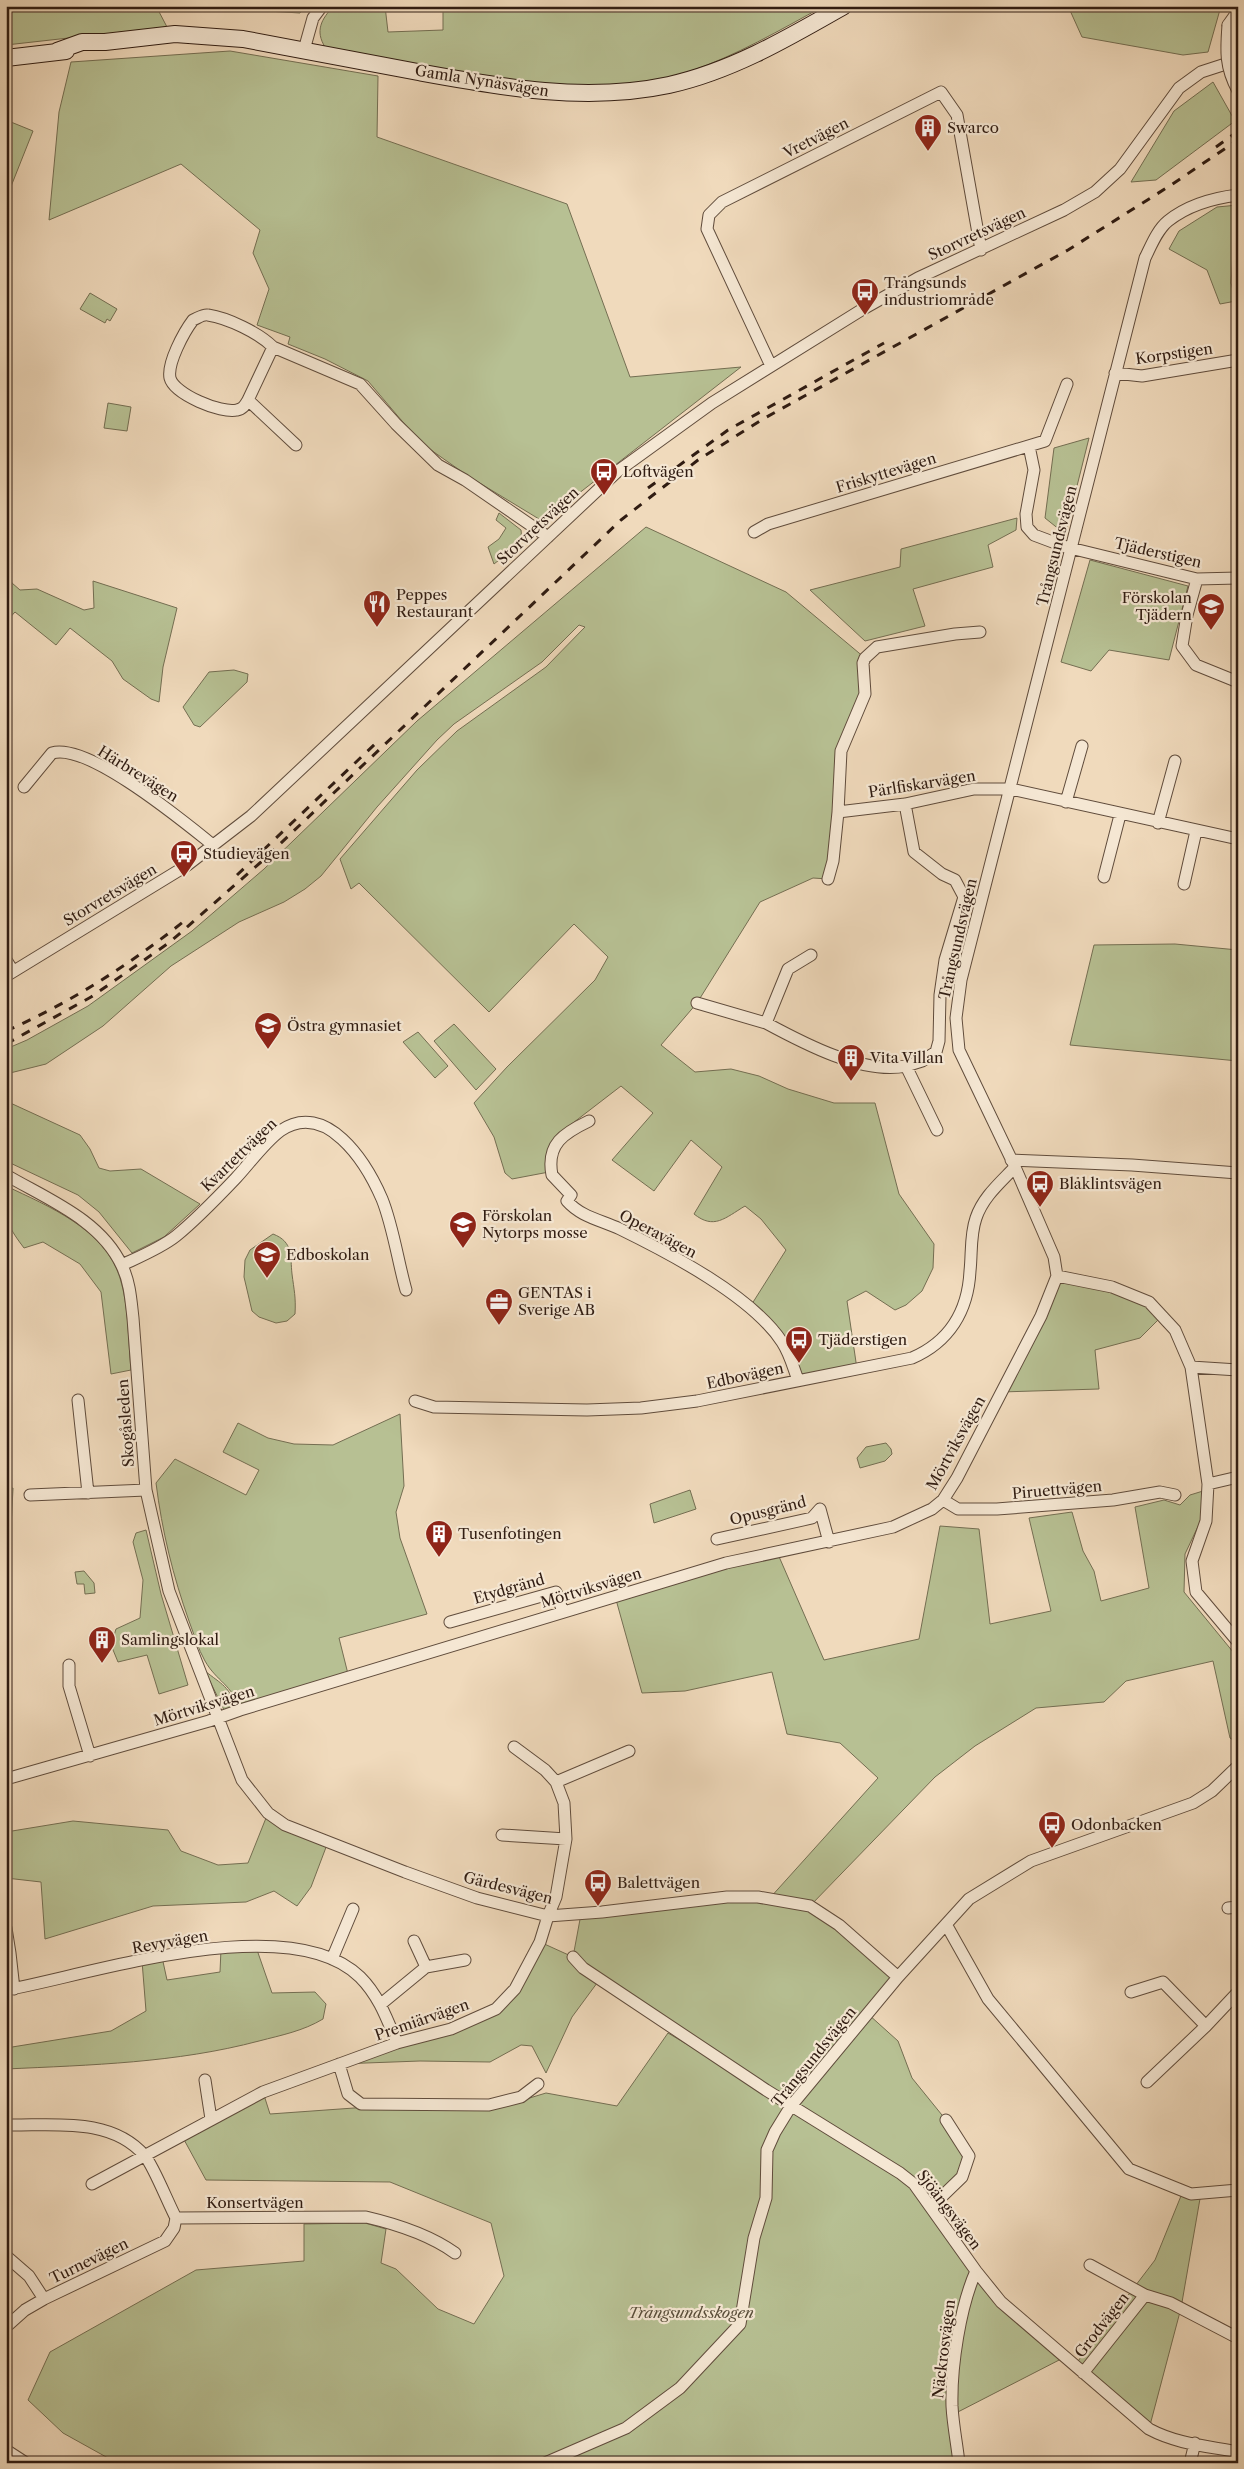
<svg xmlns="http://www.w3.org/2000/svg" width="1244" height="2469" font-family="'Libre Caslon Text',serif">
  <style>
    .green { fill: #b7c093; stroke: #746e52 }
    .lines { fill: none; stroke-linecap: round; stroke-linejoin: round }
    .street-casing { stroke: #604c3c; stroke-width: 13 }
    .secondary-casing { stroke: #301c12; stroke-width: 18 }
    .street { stroke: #f5e7d3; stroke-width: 11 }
    .secondary { stroke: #f5e7d3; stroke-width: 16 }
    .rail { stroke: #301c12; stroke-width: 3; stroke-dasharray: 9 9; stroke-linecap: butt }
    .street-bridge-casing { stroke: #604c3c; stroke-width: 13; stroke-linecap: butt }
    .street-bridge { stroke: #f5e7d3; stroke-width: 11 }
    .labels { text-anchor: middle; stroke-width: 4.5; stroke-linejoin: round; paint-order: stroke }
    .street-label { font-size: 15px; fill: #301c12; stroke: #f5e7d3 }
    .poi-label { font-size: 15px; fill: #301c12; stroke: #f5e7d3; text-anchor: start }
    .park-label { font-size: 15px; font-style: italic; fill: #584d39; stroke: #f5e7d3 }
  </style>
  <rect width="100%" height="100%" fill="#f0dabc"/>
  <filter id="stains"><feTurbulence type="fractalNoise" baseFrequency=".004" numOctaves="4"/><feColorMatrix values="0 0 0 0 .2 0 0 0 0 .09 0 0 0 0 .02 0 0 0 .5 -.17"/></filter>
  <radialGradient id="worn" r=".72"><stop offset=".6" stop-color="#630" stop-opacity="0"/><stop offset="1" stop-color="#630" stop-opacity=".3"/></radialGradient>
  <path class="green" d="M 6,6 L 156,6 L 167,27 L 6,45 Z
    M 234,6 L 305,6 L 300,13 L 236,9 Z
    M 334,6 L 385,6 L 388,32 L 443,30 L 443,6 L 824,6 C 780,30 736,56 688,72 C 582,107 433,68 325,47 C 315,31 321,19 334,6 Z
    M 1068,6 L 1221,6 L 1208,52 L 1183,55 L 1082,37 Z
    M 230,51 L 378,76 L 377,137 L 567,204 L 630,377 L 741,367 L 551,515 L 539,519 L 468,476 L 431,450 L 419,441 L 368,381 L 325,359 L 288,344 L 290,337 L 257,325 L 269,289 L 253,253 L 260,230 L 181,164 L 49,220 L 59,112 L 71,62 Z
    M 1213,82 L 1235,121 L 1156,180 L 1131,182 L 1174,111 Z
    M 6,120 L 33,131 L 6,199 Z
    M 1238,205 L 1238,253 L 1233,254 L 1231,283 L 1236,301 L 1220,304 L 1207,270 L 1169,249 L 1179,231 L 1217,207 Z
    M 90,293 L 117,309 L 110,321 L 107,319 L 105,323 L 80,309 Z
    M 108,403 L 131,407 L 127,431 L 104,428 Z
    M 1089,438 L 1065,534 L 1045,518 L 1054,448 Z
    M 499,513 L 521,530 C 524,546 505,555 494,564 L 488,547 L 499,539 L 506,528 L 496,520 Z
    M 1017,518 L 1016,530 L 988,545 L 993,567 L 913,589 L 925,626 L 865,641 L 810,590 L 900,567 L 901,549 Z
    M 646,527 L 786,592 L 865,658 L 865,694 L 844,740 L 828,879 L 813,878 L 760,902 L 697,1003 L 661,1045 L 695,1072 L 731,1069 L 759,1076 L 788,1089 L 834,1103 L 875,1103 L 899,1194 L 934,1244 L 933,1268 L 922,1291 L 906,1305 L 895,1310 L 866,1291 L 847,1301 L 857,1369 L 798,1380 L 790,1356 L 750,1307 L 786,1250 L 761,1219 L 745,1206 C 725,1218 714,1230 694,1214 L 722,1167 L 691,1140 L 654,1191 L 612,1160 L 653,1113 L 621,1086 L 556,1136 L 549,1172 L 512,1179 L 505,1173 L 494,1137 L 474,1103 L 507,1067 L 595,980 L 608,957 L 574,924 L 489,1012 L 359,883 L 351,889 L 340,859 L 417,770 L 457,731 L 546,667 L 585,627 L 579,625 L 542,662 L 454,724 L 437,740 L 377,807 L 321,876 L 305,889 L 284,902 L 239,922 L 171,966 L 103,1026 L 46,1064 L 6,1074 L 6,1049 L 27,1040 L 88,1006 L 192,931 L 264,869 L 417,721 Z
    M 1090,560 L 1188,586 L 1169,660 L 1109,650 L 1091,671 L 1061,662 Z
    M 6,569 L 12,583 L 20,590 L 37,589 L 84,610 L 94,608 L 93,581 L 177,608 L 163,667 L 159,702 L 151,699 L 123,679 L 112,661 L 70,628 L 56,645 L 15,612 L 6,622 Z
    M 234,670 L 248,674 L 247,682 L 200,727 L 194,725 L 183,707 L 209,672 Z
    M 1175,944 L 1238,950 L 1238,1061 L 1070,1045 L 1094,945 Z
    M 454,1024 L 496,1069 L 476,1090 L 434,1041 Z
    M 418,1032 L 448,1066 L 435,1078 L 403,1042 Z
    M 6,1101 L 80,1135 L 90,1149 L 99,1168 L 110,1171 L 141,1169 L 200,1204 L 164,1237 L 132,1253 L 99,1212 L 78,1195 L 6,1161 Z
    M 6,1186 C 48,1206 105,1229 120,1278 C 129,1307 128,1340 131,1370 L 111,1374 L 101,1292 L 80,1264 L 43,1242 L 24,1248 C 12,1232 0,1216 9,1195 L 6,1193 Z
    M 273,1234 C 294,1242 290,1257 292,1274 C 294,1290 296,1297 295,1314 L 287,1321 L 276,1323 L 259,1317 L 252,1311 L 244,1277 L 245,1260 L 250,1250 Z
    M 1057,1276 L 1112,1287 L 1162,1316 L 1140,1338 L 1095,1350 L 1099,1389 L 1001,1392 Z
    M 400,1414 L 404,1486 L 396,1512 L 400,1538 L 427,1614 L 339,1638 L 349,1678 L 240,1710 C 232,1684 217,1682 205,1661 C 198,1649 194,1634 189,1621 C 173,1576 162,1531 156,1483 L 175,1459 L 246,1495 L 259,1470 L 223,1452 L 238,1423 L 268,1438 L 294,1444 L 333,1445 Z
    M 886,1443 L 891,1449 L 892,1454 L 885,1461 L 860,1468 L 857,1458 L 866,1447 Z
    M 13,1488 L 10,1548 L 6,1549 L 6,1489 Z
    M 690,1490 L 696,1509 L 654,1523 L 650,1504 Z
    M 1203,1491 L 1201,1520 L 1185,1554 L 1184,1592 L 1238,1658 L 1238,1743 L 1230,1738 L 1213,1661 L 1126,1681 L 1104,1702 L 1036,1708 L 975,1746 L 935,1777 L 810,1906 L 898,1977 L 868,2014 L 898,2041 L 912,2078 L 946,2120 L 969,2156 L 962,2177 L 931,2206 L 976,2271 L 1065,2357 L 954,2414 L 959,2463 L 117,2463 L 63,2433 L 28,2400 L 50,2352 L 196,2270 L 304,2261 L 304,2224 L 365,2223 L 386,2229 L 381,2263 L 396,2269 L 438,2309 L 474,2324 L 504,2276 L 491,2223 L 390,2182 L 206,2180 L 182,2136 L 263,2092 L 270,2114 L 368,2107 L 500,2107 L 546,2093 L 617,2106 L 668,2033 L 782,2101 L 600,1979 L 572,2017 L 546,2073 L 532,2046 L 521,2045 L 490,2062 L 420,2061 L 339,2064 L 496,2009 L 540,1942 L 573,1957 L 581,1914 L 769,1899 L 878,1778 L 840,1743 L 787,1734 L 772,1672 L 685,1691 L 642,1693 L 615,1596 L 777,1552 L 824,1660 L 919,1639 L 940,1526 L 979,1529 L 990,1624 L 1051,1611 L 1029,1518 L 1072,1512 L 1083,1551 L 1094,1571 L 1101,1601 L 1149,1588 L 1135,1507 L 1164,1500 L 1180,1505 L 1190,1495 Z
    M 146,1530 L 161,1594 L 188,1685 L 159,1694 L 147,1655 L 118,1662 L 111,1645 L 116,1629 L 140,1618 L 143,1580 L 133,1542 L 136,1533 Z
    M 84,1571 L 94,1583 L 95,1593 L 85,1594 L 84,1584 L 77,1584 L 75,1572 Z
    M 205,1671 C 221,1684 231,1687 235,1708 L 225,1712 Z
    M 268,1813 L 328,1842 L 311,1887 L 297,1906 L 274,1891 L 246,1902 L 153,1906 L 45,1939 L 41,1882 L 6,1878 L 6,1832 L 73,1821 L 168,1830 L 181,1851 L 218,1865 L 248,1863 Z
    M 256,1947 L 272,1993 L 315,1992 L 326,2004 L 323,2019 C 303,2031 282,2035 259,2041 C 176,2063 91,2065 6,2069 L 6,2048 L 111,2031 L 146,2011 L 142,1961 L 162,1957 L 167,1980 L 220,1972 L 221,1949 Z
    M 1183,2191 L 1201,2193 L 1181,2308 L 1149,2429 L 1075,2365 L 1155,2260 Z"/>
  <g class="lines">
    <defs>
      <path id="street" d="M 1228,25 L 1238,11
        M 304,50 L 313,18 L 322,6
        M 771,366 L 707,229 L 709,215 L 722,202 L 941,92 L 957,115 L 981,250
        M 1115,373 L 1142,376 L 1238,360
        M 248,400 C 245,405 243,409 237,410 C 221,414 174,394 170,378 C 167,363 184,332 193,320 C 198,318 203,314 208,315 C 228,318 259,333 273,347
        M 296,445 L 248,400 L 273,347 L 360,384 L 396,424 L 438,465 L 465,480 L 548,537
        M 1029,446 L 1034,470 L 1026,514 L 1027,527 L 1034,535 L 1066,547 L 1197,579 L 1238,578
        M 754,532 L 768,524 L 1045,441 L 1067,384
        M 1197,579 L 1187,615 L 1182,646 L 1196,665 L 1238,682
        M 980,632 L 955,634 L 877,647 L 865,658 L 863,663 L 865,694 L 841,751 L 838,812 L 905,804 L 974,789 L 1011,789 L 1238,839
        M 24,787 L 52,753 C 88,742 184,822 213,845
        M 1066,802 L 1082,746
        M 905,804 L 914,852 L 942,874 L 955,880 L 964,897 L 945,960 L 940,995 L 939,1041 L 936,1052 L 922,1061 L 906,1066 L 937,1130
        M 1158,823 L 1175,761
        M 1104,877 L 1120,815
        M 828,879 L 833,861 L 838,812
        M 1184,884 L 1196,831
        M 811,955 L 788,969 L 766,1023 C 803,1043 863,1075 906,1066
        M 6,960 L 13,971
        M 6,976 L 186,866 L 251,816 L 618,471 L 712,403 L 863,309 L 918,278 L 1064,210 L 1095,192 L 1120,169 L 1179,88 L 1201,72 L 1238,60
        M 697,1003 L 766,1023
        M 589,1121 C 564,1133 546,1144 552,1175 L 571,1195 L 567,1201 C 581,1217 601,1220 620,1229 C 669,1253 752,1296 782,1342 C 790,1354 793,1367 798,1380
        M 1011,1160 L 1132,1165 L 1238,1173
        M 6,1175 C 47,1199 101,1220 122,1266 C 130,1282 131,1301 133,1318 L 146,1490 L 169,1591 L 242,1780 L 268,1813 L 285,1825 L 405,1872 L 477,1898 L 548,1916 L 602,1912 L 727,1897 L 758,1897 L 810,1906 L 839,1925 L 898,1977
        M 122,1265 C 139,1257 161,1248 176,1236 C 197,1219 217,1198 236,1178 C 249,1164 265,1142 280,1131 C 326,1099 366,1162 382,1199 C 393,1226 398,1262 406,1290
        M 1057,1276 L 1112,1287 L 1149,1302 L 1175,1330 L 1191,1367 L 1208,1484 L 1206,1521 L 1192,1561 L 1196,1592 L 1238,1642
        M 1191,1367 L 1238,1370
        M 78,1400 L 88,1493
        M 415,1401 L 434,1407 L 587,1410 L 641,1408 L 697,1401 L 912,1358 C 949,1342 968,1311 970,1271 C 972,1253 970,1235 976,1218 C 983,1197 1000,1183 1015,1167
        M 1208,1484 L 1238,1477
        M 30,1495 L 146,1490
        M 943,1500 L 958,1509 L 997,1509 L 1113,1500 L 1160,1492 L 1175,1495
        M 717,1539 L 812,1518 L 820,1509 L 829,1542
        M 450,1622 L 556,1592 L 563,1612
        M 69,1665 L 69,1686 L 90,1756
        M 6,1779 L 209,1721 L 240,1710 L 726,1563 L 893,1527 L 932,1509 L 943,1500 L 957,1478 L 1041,1316 L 1057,1276 L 1054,1257 L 1015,1167 L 959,1050 L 956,1018 L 961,980 L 1145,258 C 1151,246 1157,230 1168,221 C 1188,205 1213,198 1238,195
        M 556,1782 L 629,1751
        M 502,1835 L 566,1839
        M 1228,1908 L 1238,1907
        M 947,1926 L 988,1999 L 1129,2169 L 1191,2194 L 1238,2190
        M 6,1928 L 10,1953
        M 414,1941 L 426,1967
        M 6,1951 L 10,1953 L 14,1989
        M 573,1957 L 583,1968 L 766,2090 L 900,2173 L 914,2184 L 976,2271 L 1001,2302 L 1149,2429 C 1177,2444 1207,2446 1238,2452
        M 332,1959 L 353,1909
        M 6,1990 C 93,1974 290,1908 360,1977 C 379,1996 387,2019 397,2043
        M 1131,1992 L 1163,1982 L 1206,2026
        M 381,2004 L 426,1967 L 465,1960
        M 339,2064 L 348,2094 L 361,2104 L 489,2105 L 521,2097 L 538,2084
        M 205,2080 L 211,2119
        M 1147,2082 L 1206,2026 L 1238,1992
        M 6,2125 C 52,2126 111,2116 145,2156 C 154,2167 168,2203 176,2218 L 366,2217 C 396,2224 430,2235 455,2253
        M 92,2184 L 263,2092 L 397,2043 L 451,2029 L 496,2009 L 515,1989 L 540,1942 L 548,1916 L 556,1897 L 566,1839 L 564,1803 L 556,1782 L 545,1770 L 514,1747
        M 931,2207 L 962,2177 L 969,2156 L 946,2120
        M 6,2256 L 29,2276 L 44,2299
        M 1090,2265 L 1145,2295 L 1171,2303 L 1238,2338
        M 6,2327 L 25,2310 L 44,2299 L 165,2241 L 174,2228 L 176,2218
        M 1083,2373 L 1145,2295
        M 6,2450 L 26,2463
        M 545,2463 L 626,2428 L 680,2388 L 740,2324 L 754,2238 L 766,2198 L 767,2150 L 775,2132 L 791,2106 L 898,1977 L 969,1899 L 1031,1861 L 1193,1803 L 1212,1791 L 1238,1766
        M 959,2463 C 957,2444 953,2425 952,2406 C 951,2366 960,2307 976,2271
        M 1190,2463 L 1195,2443"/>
      <path id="secondary" d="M 57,51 L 82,42 L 105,42 L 175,34 L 243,39 C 301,50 359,61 418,72 C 500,87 585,103 669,85 C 732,71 788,38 844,6
        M 6,58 L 66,51"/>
    </defs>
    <use href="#street" class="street-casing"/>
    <use href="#secondary" class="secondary-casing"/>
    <use href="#street" class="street"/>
    <use href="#secondary" class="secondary"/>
    <path class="rail" d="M 1216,147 L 1238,131
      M 648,488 L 728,430 L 884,343
      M 237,875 L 375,744
      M 6,1031 C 72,1002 132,963 188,918
      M 6,1044 L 91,997 L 170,942 L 261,862 L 621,520 L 698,460 L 763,419 L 1068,250 L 1168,187 L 1238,140"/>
    <defs>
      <path id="street-bridge" d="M 1228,25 C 1226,51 1225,67 1238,91"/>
    </defs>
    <use href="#street-bridge" class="street-bridge-casing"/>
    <use href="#street-bridge" class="street-bridge"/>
  </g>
  <defs>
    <symbol id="building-pin" viewBox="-11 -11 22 30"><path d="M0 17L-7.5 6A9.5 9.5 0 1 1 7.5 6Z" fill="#8f2418" stroke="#f5e7d3"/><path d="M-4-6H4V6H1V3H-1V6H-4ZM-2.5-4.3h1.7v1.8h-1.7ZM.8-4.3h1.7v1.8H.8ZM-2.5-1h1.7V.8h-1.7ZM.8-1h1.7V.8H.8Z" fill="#fff"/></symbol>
    <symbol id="bus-pin" viewBox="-11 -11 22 30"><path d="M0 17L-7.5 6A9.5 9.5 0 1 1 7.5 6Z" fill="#8f2418" stroke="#f5e7d3"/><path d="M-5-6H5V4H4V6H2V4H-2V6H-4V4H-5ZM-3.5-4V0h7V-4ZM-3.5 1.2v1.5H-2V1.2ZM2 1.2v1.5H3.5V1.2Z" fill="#fff"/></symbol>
    <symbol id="restaurant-pin" viewBox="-11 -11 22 30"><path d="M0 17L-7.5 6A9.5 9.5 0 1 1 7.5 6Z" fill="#8f2418" stroke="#f5e7d3"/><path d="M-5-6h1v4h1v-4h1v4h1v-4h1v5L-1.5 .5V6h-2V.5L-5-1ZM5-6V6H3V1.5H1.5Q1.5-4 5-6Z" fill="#fff"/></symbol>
    <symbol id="school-pin" viewBox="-11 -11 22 30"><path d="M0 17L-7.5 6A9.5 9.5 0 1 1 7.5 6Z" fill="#8f2418" stroke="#f5e7d3"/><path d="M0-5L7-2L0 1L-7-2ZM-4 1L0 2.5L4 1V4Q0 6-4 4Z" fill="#fff"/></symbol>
    <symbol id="office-pin" viewBox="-11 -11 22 30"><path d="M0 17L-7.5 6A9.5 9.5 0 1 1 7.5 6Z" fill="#8f2418" stroke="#f5e7d3"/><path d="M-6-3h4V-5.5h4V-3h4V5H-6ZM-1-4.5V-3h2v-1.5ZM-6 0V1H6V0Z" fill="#fff"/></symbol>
  </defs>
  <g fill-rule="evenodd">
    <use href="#building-pin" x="912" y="112" width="32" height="43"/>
    <use href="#bus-pin" x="849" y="276" width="32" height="43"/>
    <use href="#bus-pin" x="588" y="456" width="32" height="43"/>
    <use href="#restaurant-pin" x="361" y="588" width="32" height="43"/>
    <use href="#school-pin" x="1195" y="591" width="32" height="43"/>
    <use href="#bus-pin" x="168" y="838" width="32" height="43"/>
    <use href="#school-pin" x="252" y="1010" width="32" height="43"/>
    <use href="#building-pin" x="835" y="1042" width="32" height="43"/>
    <use href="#bus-pin" x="1024" y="1168" width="32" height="43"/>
    <use href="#school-pin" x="447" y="1209" width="32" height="43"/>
    <use href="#school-pin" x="251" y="1239" width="32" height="43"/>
    <use href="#office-pin" x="483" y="1286" width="32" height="43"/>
    <use href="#bus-pin" x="783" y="1324" width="32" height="43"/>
    <use href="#building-pin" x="423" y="1518" width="32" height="43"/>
    <use href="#building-pin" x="86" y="1624" width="32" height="43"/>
    <use href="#bus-pin" x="1036" y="1809" width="32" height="43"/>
    <use href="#bus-pin" x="582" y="1867" width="32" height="43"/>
  </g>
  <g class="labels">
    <g class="street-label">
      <text transform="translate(482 81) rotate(9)" y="5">Gamla Nynäsvägen</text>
      <text transform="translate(816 138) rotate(-27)" y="5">Vretvägen</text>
      <text transform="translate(977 234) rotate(-25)" y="5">Storvretsvägen</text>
      <text transform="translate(1174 354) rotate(-8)" y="5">Korpstigen</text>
      <text transform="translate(886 473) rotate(-17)" y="5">Friskyttevägen</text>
      <text transform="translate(538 526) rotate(-43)" y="5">Storvretsvägen</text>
      <text transform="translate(1057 546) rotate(-76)" y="5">Trångsundsvägen</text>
      <text transform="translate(1158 553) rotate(13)" y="5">Tjäderstigen</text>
      <text transform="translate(138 774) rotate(32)" y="5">Härbrevägen</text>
      <text transform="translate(922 784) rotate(-9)" y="5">Pärlfiskarvägen</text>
      <text transform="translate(110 895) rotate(-31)" y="5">Storvretsvägen</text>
      <text transform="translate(958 939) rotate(-77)" y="5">Trångsundsvägen</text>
      <text transform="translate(239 1155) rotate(-44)" y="5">Kvartettvägen</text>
      <text transform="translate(658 1234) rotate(28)" y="5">Operavägen</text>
      <text transform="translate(745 1376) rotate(-12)" y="5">Edbovägen</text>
      <text transform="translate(126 1423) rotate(-94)" y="5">Skogåsleden</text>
      <text transform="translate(956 1443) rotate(-61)" y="5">Mörtviksvägen</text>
      <text transform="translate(1057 1490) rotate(-5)" y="5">Piruettvägen</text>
      <text transform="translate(768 1511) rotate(-14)" y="5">Opusgränd</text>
      <text transform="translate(591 1588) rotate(-17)" y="5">Mörtviksvägen</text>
      <text transform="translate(509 1589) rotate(-16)" y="5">Etydgränd</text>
      <text transform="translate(204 1706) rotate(-17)" y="5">Mörtviksvägen</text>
      <text transform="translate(508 1888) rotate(14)" y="5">Gärdesvägen</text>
      <text transform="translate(170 1942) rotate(-10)" y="5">Revyvägen</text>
      <text transform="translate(422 2020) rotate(-19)" y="5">Premiärvägen</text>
      <text transform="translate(814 2057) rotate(-51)" y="5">Trångsundsvägen</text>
      <text x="255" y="2208">Konsertvägen</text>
      <text transform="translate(949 2210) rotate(53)" y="5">Sjöängsvägen</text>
      <text transform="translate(89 2261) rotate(-26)" y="5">Turnevägen</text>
      <text transform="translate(1102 2325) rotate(-52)" y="5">Grodvägen</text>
      <text transform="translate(944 2349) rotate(-83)" y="5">Näckrosvägen</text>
    </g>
    <g class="poi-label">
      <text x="947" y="133">Swarco</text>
      <text x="884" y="288">Trångsunds<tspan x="884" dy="17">industriområde</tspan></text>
      <text x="623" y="477">Loftvägen</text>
      <text x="396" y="600">Peppes<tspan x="396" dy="17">Restaurant</tspan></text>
      <text x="1192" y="603" text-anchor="end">Förskolan<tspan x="1192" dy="17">Tjädern</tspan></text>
      <text x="203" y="859">Studievägen</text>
      <text x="287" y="1031">Östra gymnasiet</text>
      <text x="870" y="1063">Vita Villan</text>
      <text x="1059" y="1189">Blåklintsvägen</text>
      <text x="482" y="1221">Förskolan<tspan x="482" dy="17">Nytorps mosse</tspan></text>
      <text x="286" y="1260">Edboskolan</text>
      <text x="518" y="1298">GENTAS i<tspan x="518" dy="17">Sverige AB</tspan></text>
      <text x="818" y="1345">Tjäderstigen</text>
      <text x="458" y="1539">Tusenfotingen</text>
      <text x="121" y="1645">Samlingslokal</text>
      <text x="1071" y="1830">Odonbacken</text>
      <text x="617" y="1888">Balettvägen</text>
    </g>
    <g class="park-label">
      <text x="691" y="2318">Trångsundsskogen</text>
    </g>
  </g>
  <rect width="1244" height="2469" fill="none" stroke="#f0dabc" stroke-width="25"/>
  <rect x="8" y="8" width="1229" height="2454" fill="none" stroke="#301c12" stroke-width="2.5"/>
  <rect x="12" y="12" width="1219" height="2444" fill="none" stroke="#301c12"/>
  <rect width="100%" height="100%" filter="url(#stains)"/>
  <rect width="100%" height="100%" fill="url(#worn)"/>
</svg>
